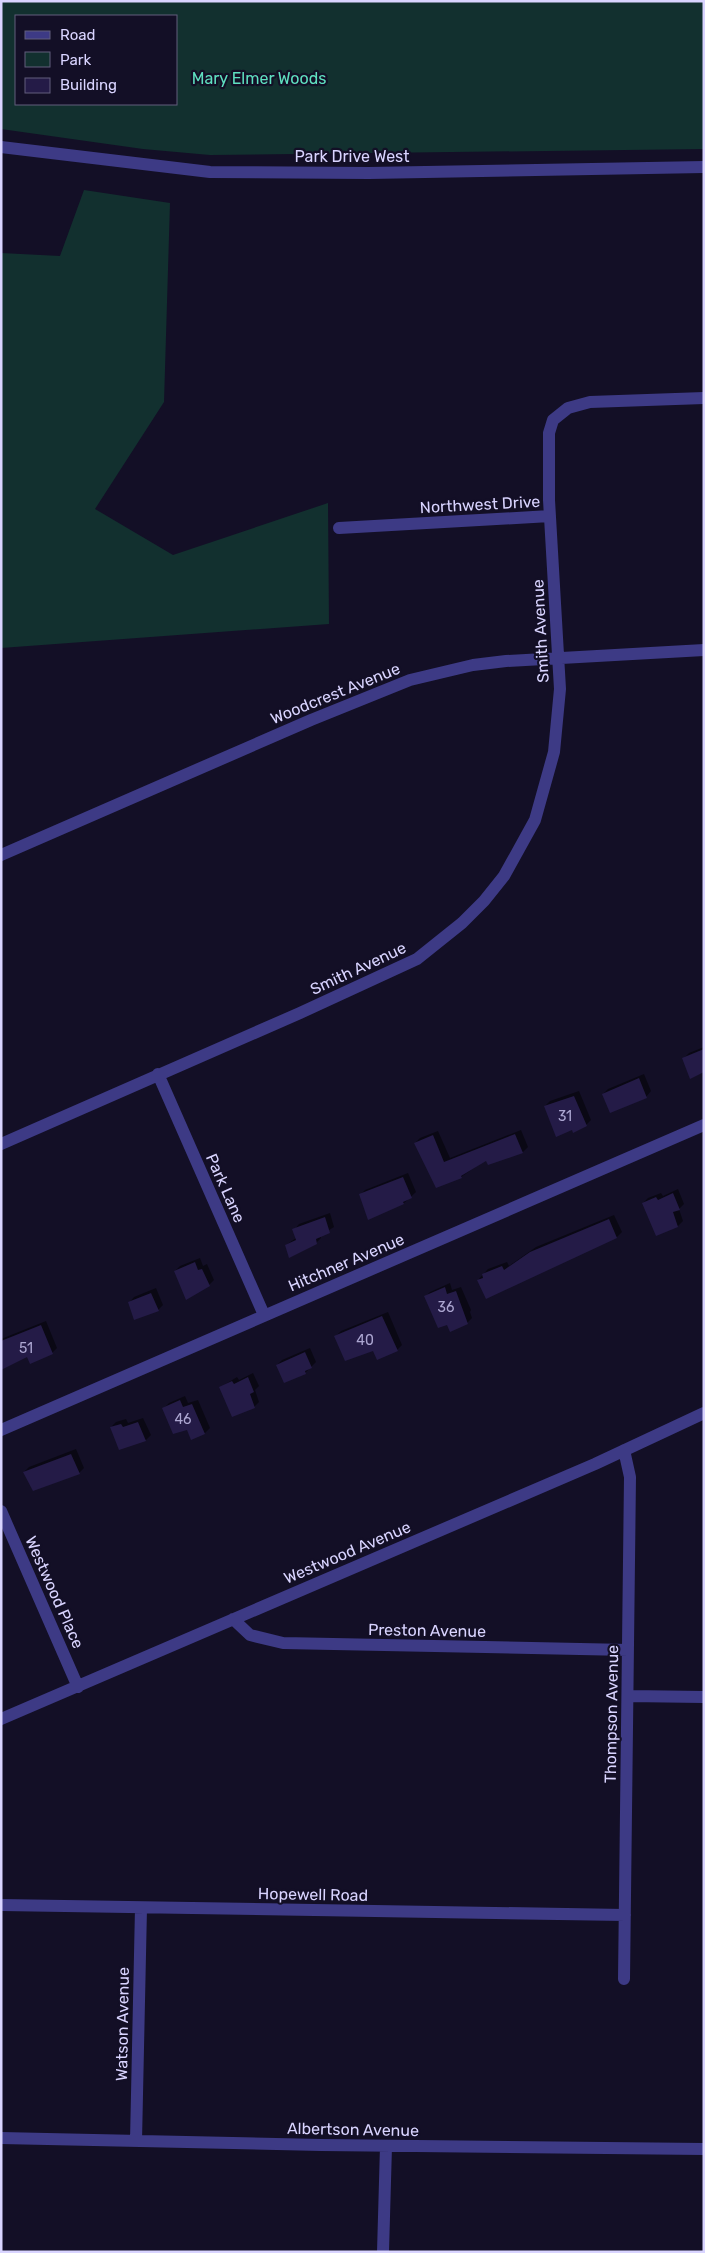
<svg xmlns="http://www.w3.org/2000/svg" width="705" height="2253" font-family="Rubik,sans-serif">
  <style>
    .green { fill: #12302f; fill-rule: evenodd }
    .shadow { fill: #0007 }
    .building { fill: #241b47 }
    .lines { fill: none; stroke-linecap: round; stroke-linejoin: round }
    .minor { stroke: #3d3a85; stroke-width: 12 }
    .labels { text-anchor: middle; stroke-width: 4.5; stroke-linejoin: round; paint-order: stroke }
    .number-label { font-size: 14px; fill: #aca6d1 }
    .park-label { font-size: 16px; fill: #5fe0c0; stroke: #130f26 }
    .street-label { font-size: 16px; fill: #d9d4ff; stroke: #130f26 }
  </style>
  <rect width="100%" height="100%" fill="#130f26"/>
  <path class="green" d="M 1,1 L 704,1 L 704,149 L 210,155 L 143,149 L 1,129 ZM 16,16 L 176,16 L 176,104 L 16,104 Z
    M 84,190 L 170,203 L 164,402 L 95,509 L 173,555 L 328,503 L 329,624 L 1,648 L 1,253 L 60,256 Z"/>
  <path class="shadow" d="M 704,1047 L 704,1072 L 691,1077 L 684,1058 L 689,1053 Z
    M 644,1074 L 651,1091 L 646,1097 L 603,1094 L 608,1089 Z
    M 579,1091 L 591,1120 L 586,1125 L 572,1128 L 545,1106 L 550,1101 Z
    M 521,1130 L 528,1147 L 523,1152 L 489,1163 L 487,1159 L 461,1177 L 437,1186 L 415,1143 L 420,1138 L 438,1131 L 450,1158 Z
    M 408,1173 L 416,1192 L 404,1203 L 360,1195 L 365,1190 Z
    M 678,1189 L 684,1204 L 679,1209 L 683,1221 L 678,1226 L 643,1203 L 648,1198 L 661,1193 L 663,1196 Z
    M 330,1213 L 334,1227 L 321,1235 L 321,1238 L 316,1243 L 286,1245 L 296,1238 L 294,1230 L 299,1224 Z
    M 614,1215 L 622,1232 L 617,1237 L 478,1280 L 488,1269 L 507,1262 L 509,1266 L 536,1247 Z
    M 200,1258 L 203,1266 L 207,1264 L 214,1280 L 209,1285 L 175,1271 L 180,1266 Z
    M 450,1283 L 452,1290 L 461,1287 L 471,1310 L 470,1312 L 472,1318 L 467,1323 L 447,1324 L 425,1297 L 430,1292 Z
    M 156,1288 L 163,1305 L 158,1310 L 129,1303 L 134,1297 Z
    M 388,1312 L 402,1345 L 397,1350 L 374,1349 L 336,1336 L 341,1331 Z
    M 46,1321 L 57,1348 L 52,1353 L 27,1356 L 1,1369 L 1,1339 Z
    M 310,1348 L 316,1362 L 305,1373 L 277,1365 L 282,1360 Z
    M 253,1373 L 259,1386 L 255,1390 L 259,1402 L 254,1407 L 221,1387 L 237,1377 L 239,1380 Z
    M 185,1396 L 188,1403 L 198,1400 L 210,1428 L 205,1433 L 187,1428 L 164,1408 L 169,1403 Z
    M 143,1418 L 151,1435 L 146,1440 L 111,1427 L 116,1422 L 126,1419 L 128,1423 Z
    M 76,1449 L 84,1468 L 79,1473 L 24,1472 L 29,1467 Z"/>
  <path class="building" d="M 704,1049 L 704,1072 L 690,1079 L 682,1058 Z
    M 639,1078 L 647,1098 L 610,1113 L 602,1094 Z
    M 574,1096 L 587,1126 L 573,1133 L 572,1130 L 556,1137 L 544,1106 Z
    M 515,1134 L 523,1153 L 488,1165 L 486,1161 L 461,1176 L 462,1178 L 436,1188 L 414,1143 L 433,1135 L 444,1162 Z
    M 403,1177 L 412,1198 L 403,1202 L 404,1204 L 368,1220 L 359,1194 Z
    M 673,1193 L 680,1210 L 673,1212 L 678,1227 L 656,1236 L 642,1203 L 656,1197 L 658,1200 Z
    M 325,1217 L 330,1233 L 316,1239 L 317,1244 L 289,1258 L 285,1245 L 296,1240 L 292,1229 Z
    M 609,1219 L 617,1238 L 486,1299 L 477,1280 L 483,1278 L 482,1274 L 502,1266 L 504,1270 L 530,1252 Z
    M 195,1262 L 198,1270 L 202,1269 L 210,1286 L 186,1300 L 174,1271 Z
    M 445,1287 L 447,1294 L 456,1291 L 468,1324 L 450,1332 L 447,1325 L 438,1328 L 424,1296 Z
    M 151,1293 L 159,1311 L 134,1320 L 128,1302 Z
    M 382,1316 L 398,1351 L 377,1360 L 373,1351 L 345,1361 L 334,1336 Z
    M 41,1325 L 53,1354 L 30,1364 L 27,1357 L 1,1370 L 1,1341 Z
    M 305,1352 L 312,1368 L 305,1371 L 306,1374 L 284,1383 L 276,1365 Z
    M 248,1377 L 254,1392 L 250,1394 L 255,1408 L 232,1417 L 219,1387 L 232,1381 L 234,1384 Z
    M 180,1400 L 183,1407 L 192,1404 L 205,1434 L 191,1440 L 187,1430 L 173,1434 L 162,1408 Z
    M 138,1422 L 146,1441 L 119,1450 L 110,1427 L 121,1424 L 123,1427 Z
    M 71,1454 L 80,1474 L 33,1491 L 23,1472 Z"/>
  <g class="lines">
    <path class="minor" d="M 1,147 L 210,172 L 369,173 L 704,167
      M 339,528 L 550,516
      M 1,855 L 311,720 L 410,680 L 473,665 L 506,661 L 704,650
      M 158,1074 L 264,1315
      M 1,1144 L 300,1013 L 417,959 L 462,923 L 484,901 L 504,876 L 535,820 L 554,752 L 560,689 L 549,500 L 549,433 L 553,420 L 568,408 L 590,402 L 704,398
      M 1,1430 L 704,1125
      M 1,1511 L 78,1687
      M 233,1619 L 250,1635 L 283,1643 L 628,1650
      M 628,1696 L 704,1697
      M 1,1719 L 595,1464 L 704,1413
      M 1,1905 L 625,1915
      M 624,1979 L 630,1477 L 624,1450
      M 1,2138 L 321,2145 L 704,2149
      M 136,2141 L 141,1908
      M 383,2252 L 386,2146"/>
  </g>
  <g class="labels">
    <g class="number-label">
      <text x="565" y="1121">31</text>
      <text x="446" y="1312">36</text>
      <text x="365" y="1345">40</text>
      <text x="26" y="1353">51</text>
      <text x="183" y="1424">46</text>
    </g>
    <g class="park-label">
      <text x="259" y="84">Mary Elmer Woods</text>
    </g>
    <g class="street-label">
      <text x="352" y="162">Park Drive West</text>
      <text transform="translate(480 504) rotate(-3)" y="6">Northwest Drive</text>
      <text transform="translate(540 631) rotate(-93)" y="6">Smith Avenue</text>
      <text transform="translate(335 693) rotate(-22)" y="6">Woodcrest Avenue</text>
      <text transform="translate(358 968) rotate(-25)" y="6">Smith Avenue</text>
      <text transform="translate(226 1188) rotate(66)" y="6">Park Lane</text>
      <text transform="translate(346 1262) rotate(-23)" y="6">Hitchner Avenue</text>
      <text transform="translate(347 1552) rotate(-23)" y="6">Westwood Avenue</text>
      <text transform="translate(55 1592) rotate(66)" y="6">Westwood Place</text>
      <text transform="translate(427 1630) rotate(1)" y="6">Preston Avenue</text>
      <text transform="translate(611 1714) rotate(-89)" y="6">Thompson Avenue</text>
      <text transform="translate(313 1894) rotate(1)" y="6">Hopewell Road</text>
      <text transform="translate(122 2024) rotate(-89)" y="6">Watson Avenue</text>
      <text transform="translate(353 2129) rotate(1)" y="6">Albertson Avenue</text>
    </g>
  </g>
  <rect width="705" height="2253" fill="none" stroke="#d9d4ff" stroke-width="5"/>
  <rect x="15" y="15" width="162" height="90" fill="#130f26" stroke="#625e7d"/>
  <rect x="25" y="31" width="25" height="8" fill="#3d3a85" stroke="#625e7d"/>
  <text x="60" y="40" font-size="15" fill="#d9d4ff">Road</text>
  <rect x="25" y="52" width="25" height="15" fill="#12302f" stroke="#625e7d"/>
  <text x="60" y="65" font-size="15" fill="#d9d4ff">Park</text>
  <rect x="25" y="78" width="25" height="15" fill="#241b47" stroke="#625e7d"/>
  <text x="60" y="90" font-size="15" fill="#d9d4ff">Building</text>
</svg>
